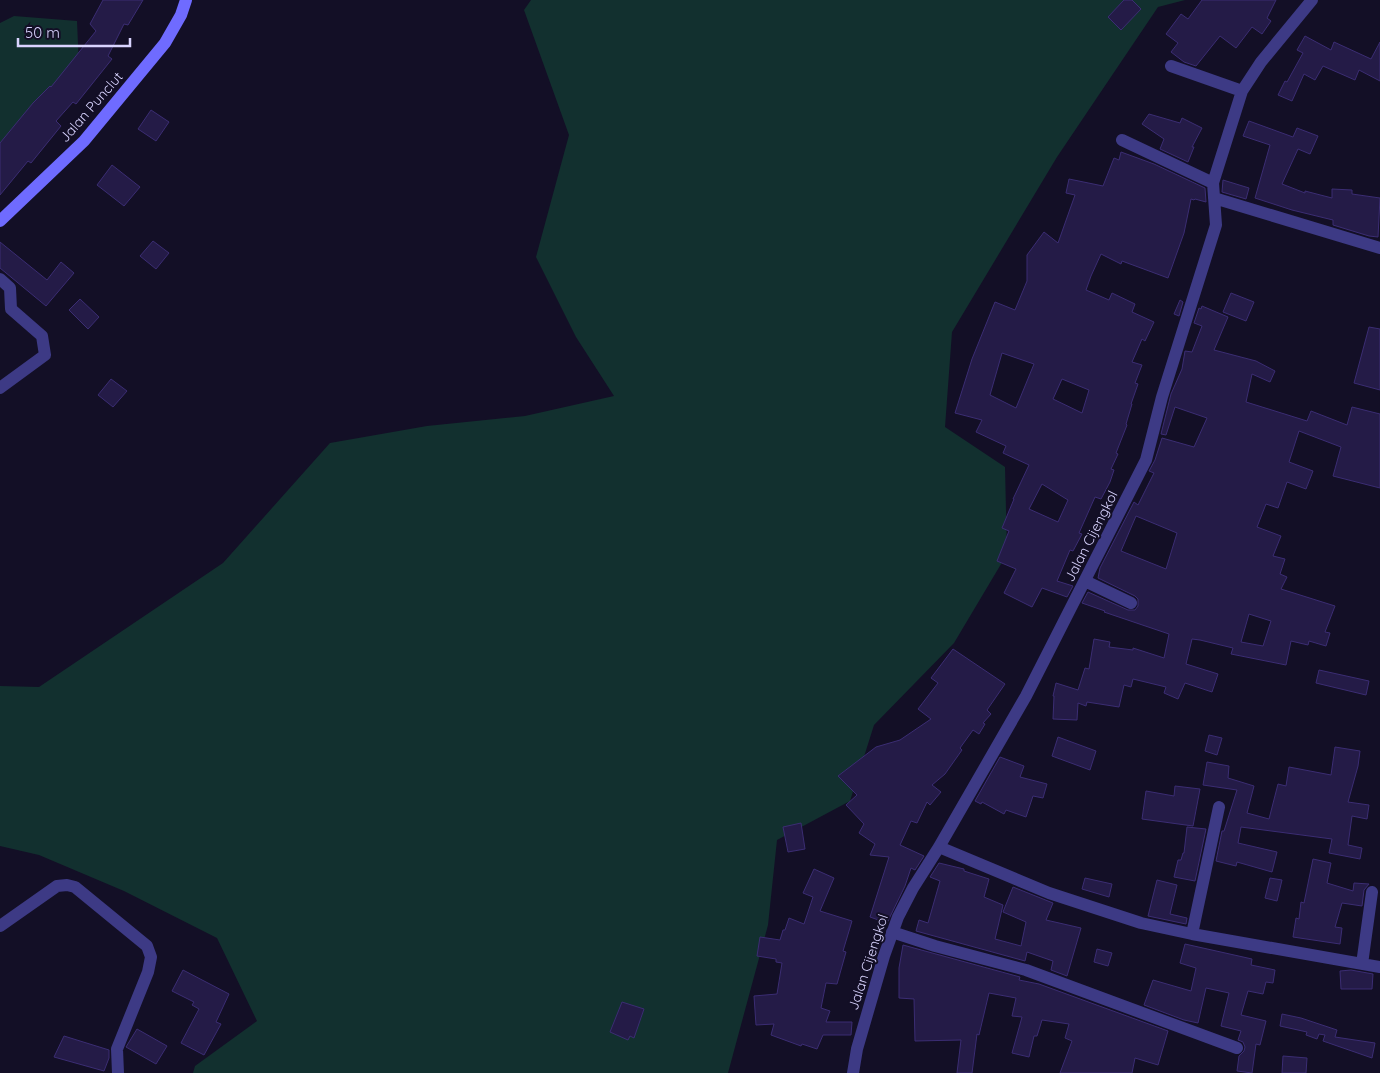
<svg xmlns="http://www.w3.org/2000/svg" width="1380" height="1073" font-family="Quicksand,sans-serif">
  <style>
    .green { fill: #12302f }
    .building { fill: #241b47; stroke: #3b2d73; fill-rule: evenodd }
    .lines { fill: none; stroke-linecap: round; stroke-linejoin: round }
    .minor { stroke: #3d3a85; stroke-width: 12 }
    .secondary { stroke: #6f6bff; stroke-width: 12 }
    .labels { text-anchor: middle; stroke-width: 4; stroke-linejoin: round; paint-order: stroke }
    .street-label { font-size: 14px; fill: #d9d4ff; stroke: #130f26 }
  </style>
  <rect width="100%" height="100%" fill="#130f26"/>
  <path class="green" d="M 531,0 L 1185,0 L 1158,7 L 1057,157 L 952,332 L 945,427 L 1005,467 L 1007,554 L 954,643 L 874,725 L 850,801 L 777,840 L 768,925 L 728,1073 L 193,1073 L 195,1066 L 257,1021 L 217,938 L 124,891 L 39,855 L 0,846 L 0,686 L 39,687 L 223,563 L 330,443 L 427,426 L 525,416 L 614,396 L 576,337 L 536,257 L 569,135 L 524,10 Z
    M 14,16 L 77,21 L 79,67 L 0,160 L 0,23 Z"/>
  <path class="building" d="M 103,0 L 143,0 L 128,25 L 124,24 L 108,56 L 112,59 L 76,104 L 73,102 L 56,121 L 61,126 L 31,163 L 28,161 L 0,195 L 0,143 L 33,103 L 50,86 L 51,87 L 96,31 L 90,24 Z
    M 1124,0 L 1132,0 L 1141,9 L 1121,30 L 1108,17 Z
    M 1202,0 L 1276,0 L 1267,18 L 1271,21 L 1262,34 L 1252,27 L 1236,48 L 1220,36 L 1196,66 L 1184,62 L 1171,52 L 1178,43 L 1166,34 L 1181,14 L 1188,19 Z
    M 1305,36 L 1331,50 L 1334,42 L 1371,59 L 1380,42 L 1380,81 L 1359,70 L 1355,80 L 1323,66 L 1315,80 L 1304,74 L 1292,101 L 1278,95 L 1285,81 L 1287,82 L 1303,53 L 1297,50 Z
    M 151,110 L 169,122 L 156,141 L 138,129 Z
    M 1149,114 L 1180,123 L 1182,118 L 1202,128 L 1192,147 L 1194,147 L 1188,162 L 1160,149 L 1164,139 L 1142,124 Z
    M 1249,121 L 1293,137 L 1297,128 L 1318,136 L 1310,154 L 1298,149 L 1282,184 L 1305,193 L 1305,191 L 1332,198 L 1332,189 L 1352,190 L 1352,194 L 1380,198 L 1378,237 L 1369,236 L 1333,225 L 1333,220 L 1292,210 L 1255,198 L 1270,145 L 1243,136 Z
    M 1121,152 L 1154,164 L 1205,188 L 1206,202 L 1195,199 L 1194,200 L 1191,199 L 1184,233 L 1168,278 L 1122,261 L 1121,264 L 1101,254 L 1091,276 L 1086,290 L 1109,300 L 1112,293 L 1135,304 L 1132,312 L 1154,322 L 1145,341 L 1142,339 L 1132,362 L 1142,365 L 1135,383 L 1138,384 L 1131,404 L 1132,404 L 1126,424 L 1127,425 L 1116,453 L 1118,454 L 1111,469 L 1114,470 L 1110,482 L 1101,499 L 1095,497 L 1079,533 L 1082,534 L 1073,551 L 1070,550 L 1057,581 L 1073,586 L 1067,597 L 1042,588 L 1032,607 L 1004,593 L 1016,569 L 997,561 L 1009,531 L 1002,528 L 1014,499 L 1013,499 L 1029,465 L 1003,453 L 1006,446 L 976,432 L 982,420 L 955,413 L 972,359 L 995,302 L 1015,310 L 1027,281 L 1027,255 L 1044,232 L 1058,243 L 1075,195 L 1066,193 L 1069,179 L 1103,186 L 1114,158 L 1119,160 ZM 1002,353 L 1034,364 L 1016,408 L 990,395 ZM 1062,379 L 1089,390 L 1082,413 L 1053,399 ZM 1042,484 L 1068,500 L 1058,522 L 1029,509 Z
    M 112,165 L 140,187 L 124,206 L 97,185 Z
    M 1223,180 L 1249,188 L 1246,199 L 1222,192 Z
    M 153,241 L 169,253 L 156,269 L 140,256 Z
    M 0,242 L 47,280 L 61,262 L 74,273 L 46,306 L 0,268 Z
    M 1231,293 L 1254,302 L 1246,321 L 1223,312 Z
    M 80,299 L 99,317 L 88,329 L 69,310 Z
    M 1180,300 L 1183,302 L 1179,316 L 1174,314 Z
    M 1202,306 L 1228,317 L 1214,350 L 1256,361 L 1275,371 L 1270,382 L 1252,374 L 1246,402 L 1307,421 L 1311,411 L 1347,425 L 1352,407 L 1380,414 L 1380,488 L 1333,476 L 1341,447 L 1299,431 L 1289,462 L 1313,471 L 1306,489 L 1287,482 L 1278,508 L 1266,504 L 1257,527 L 1281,536 L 1273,556 L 1285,559 L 1280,574 L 1287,577 L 1281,589 L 1335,606 L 1325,632 L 1330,633 L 1326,646 L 1309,641 L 1308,645 L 1291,641 L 1286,665 L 1231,654 L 1233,648 L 1200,640 L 1192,639 L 1186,664 L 1218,674 L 1212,692 L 1185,683 L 1178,699 L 1164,693 L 1166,687 L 1133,679 L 1131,687 L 1124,685 L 1119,707 L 1087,702 L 1086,706 L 1078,703 L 1077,720 L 1053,719 L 1054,696 L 1053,696 L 1056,683 L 1078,690 L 1085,668 L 1089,669 L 1094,639 L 1110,642 L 1109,647 L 1133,650 L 1133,648 L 1164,658 L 1169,634 L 1104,612 L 1105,611 L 1082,603 L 1088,592 L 1128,610 L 1135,610 L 1138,606 L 1138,599 L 1135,596 L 1098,578 L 1100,568 L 1134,502 L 1138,505 L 1154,473 L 1149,471 L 1155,460 L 1162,438 L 1194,447 L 1207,418 L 1175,407 L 1166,435 L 1161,434 L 1171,394 L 1182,369 L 1185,351 L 1192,352 L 1202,326 L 1194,323 L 1199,308 L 1201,309 ZM 1136,516 L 1177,533 L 1166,569 L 1121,551 ZM 1249,614 L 1271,621 L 1263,646 L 1241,642 Z
    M 1369,327 L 1380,329 L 1380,390 L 1354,383 Z
    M 111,379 L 127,391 L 113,407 L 98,395 Z
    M 953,649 L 1005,684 L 987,710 L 991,714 L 983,723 L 985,724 L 979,734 L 973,730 L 960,748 L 962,750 L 945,774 L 932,785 L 941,792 L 930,805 L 927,802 L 917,823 L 911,821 L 900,845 L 924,856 L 915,870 L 911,868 L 905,886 L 887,923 L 870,917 L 889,857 L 870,855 L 875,844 L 859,833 L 864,824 L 846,805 L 857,795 L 838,776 L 876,747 L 900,740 L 931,719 L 918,709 L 938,683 L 931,678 Z
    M 1319,670 L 1369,681 L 1366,695 L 1316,683 Z
    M 1209,735 L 1222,738 L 1217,755 L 1205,751 Z
    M 1058,737 L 1096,751 L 1090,770 L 1052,756 Z
    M 1335,747 L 1360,751 L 1358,766 L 1348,802 L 1369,805 L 1367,819 L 1352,816 L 1348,845 L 1362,848 L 1360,859 L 1329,853 L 1332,839 L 1241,827 L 1238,843 L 1277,852 L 1272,872 L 1237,862 L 1236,866 L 1216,861 L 1222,831 L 1224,831 L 1237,790 L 1203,785 L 1207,762 L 1229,766 L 1228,778 L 1254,786 L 1247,813 L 1269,819 L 1278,784 L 1286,786 L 1289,767 L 1331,775 Z
    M 1000,757 L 1024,766 L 1020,777 L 1047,784 L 1043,798 L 1033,796 L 1026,817 L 1006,810 L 1004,814 L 982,802 L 981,804 L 975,801 Z
    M 1175,786 L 1200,789 L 1193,826 L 1142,819 L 1146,791 L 1174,796 Z
    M 801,823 L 805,849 L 788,852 L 783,827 Z
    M 1187,827 L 1206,829 L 1195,881 L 1174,877 L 1178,860 L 1181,860 L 1183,853 L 1184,853 Z
    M 1313,859 L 1331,863 L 1327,883 L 1353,891 L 1354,883 L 1369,884 L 1364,890 L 1362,906 L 1342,903 L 1335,927 L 1342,928 L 1340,944 L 1293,937 L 1296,918 L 1299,919 L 1301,902 L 1304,903 Z
    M 939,863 L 964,869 L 964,871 L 989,879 L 984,897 L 1003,905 L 995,939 L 1021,946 L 1026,922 L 1003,912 L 1013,887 L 1053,903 L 1046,920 L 1081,928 L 1067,976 L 1051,970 L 1053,961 L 1027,952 L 1025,961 L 916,931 L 919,920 L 928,923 L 940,881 L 930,877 Z
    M 814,869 L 834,878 L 820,911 L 852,921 L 843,951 L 846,952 L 837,984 L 826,983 L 821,1008 L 830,1011 L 826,1022 L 852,1022 L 851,1035 L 823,1035 L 817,1049 L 802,1044 L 801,1046 L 771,1035 L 774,1024 L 756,1025 L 754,996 L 777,994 L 782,963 L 776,962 L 776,959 L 757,956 L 760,937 L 780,940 L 783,930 L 785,930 L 789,918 L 804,924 L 813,897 L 803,893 Z
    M 1085,878 L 1112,884 L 1109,897 L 1082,889 Z
    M 1270,878 L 1282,880 L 1277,901 L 1265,898 Z
    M 1157,880 L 1177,885 L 1170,914 L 1187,918 L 1186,924 L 1148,916 Z
    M 1185,944 L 1252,959 L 1251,965 L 1275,970 L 1273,983 L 1266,982 L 1263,994 L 1248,991 L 1241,1015 L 1266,1021 L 1260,1045 L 1256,1044 L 1252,1073 L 1237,1071 L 1239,1056 L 1244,1051 L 1245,1047 L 1243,1042 L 1238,1040 L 1241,1031 L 1221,1026 L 1229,993 L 1206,988 L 1198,1023 L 1184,1020 L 1144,1005 L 1153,980 L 1191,991 L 1196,968 L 1180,963 Z
    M 903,945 L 1020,977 L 1019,980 L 1039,984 L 1168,1031 L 1158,1065 L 1135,1058 L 1132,1073 L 1060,1073 L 1072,1041 L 1065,1038 L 1069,1024 L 1042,1020 L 1037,1036 L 1034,1036 L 1029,1057 L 1012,1053 L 1022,1017 L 1012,1016 L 1016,998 L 989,993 L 979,1035 L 977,1034 L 972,1073 L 957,1073 L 961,1040 L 915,1041 L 914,999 L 899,998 L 899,968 Z
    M 1097,949 L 1112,953 L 1108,966 L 1094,962 Z
    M 183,970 L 229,994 L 216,1022 L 221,1024 L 204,1055 L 181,1043 L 199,1009 L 192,1005 L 194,1002 L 172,991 Z
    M 1351,970 L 1373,974 L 1372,989 L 1341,989 L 1340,971 Z
    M 622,1002 L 644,1009 L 634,1038 L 630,1036 L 628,1040 L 610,1032 Z
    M 1282,1014 L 1301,1018 L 1337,1030 L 1335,1037 L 1375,1043 L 1372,1058 L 1323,1041 L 1325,1035 L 1319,1034 L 1317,1039 L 1306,1035 L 1307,1032 L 1280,1026 Z
    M 137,1029 L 167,1046 L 156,1064 L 126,1047 Z
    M 64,1036 L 109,1050 L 109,1058 L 104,1071 L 54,1057 Z
    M 1283,1056 L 1307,1058 L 1306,1073 L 1282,1073 Z"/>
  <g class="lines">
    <path class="minor" d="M 1171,66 L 1242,91
      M 1122,140 L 1213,183
      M 1214,198 L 1380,248
      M 0,279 L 10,288 L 11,309 L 42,336 L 45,355 L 0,388
      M 1085,581 L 1131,603
      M 939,847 L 1049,893 L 1141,923 L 1192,934 L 1380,967
      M 0,926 L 57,886 L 67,885 L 75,887 L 147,946 L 151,957 L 148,972 L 117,1049 L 118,1073
      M 892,932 L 935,946 L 1026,970 L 1237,1048
      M 1192,934 L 1219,807
      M 1362,964 L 1372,892
      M 853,1073 L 857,1049 L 884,956 L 898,917 L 913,888 L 939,847 L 1026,696 L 1146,460 L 1162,397 L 1216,225 L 1213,183 L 1242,91 L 1261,62 L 1312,0"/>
    <path class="secondary" d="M 0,221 L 84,141 L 165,43 L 181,15 L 186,0"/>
  </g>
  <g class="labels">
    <g class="street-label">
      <text transform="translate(91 107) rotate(-49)" y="5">Jalan Punclut</text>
      <text transform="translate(1091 536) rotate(-63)" y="5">Jalan Cijengkol</text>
      <text transform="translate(868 962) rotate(-72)" y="5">Jalan Cijengkol</text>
    </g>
  </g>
  <path d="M18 38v8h112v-8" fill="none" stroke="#d9d4ff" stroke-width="2.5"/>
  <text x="25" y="38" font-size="15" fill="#d9d4ff" stroke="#130f26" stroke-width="4" paint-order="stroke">50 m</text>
</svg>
